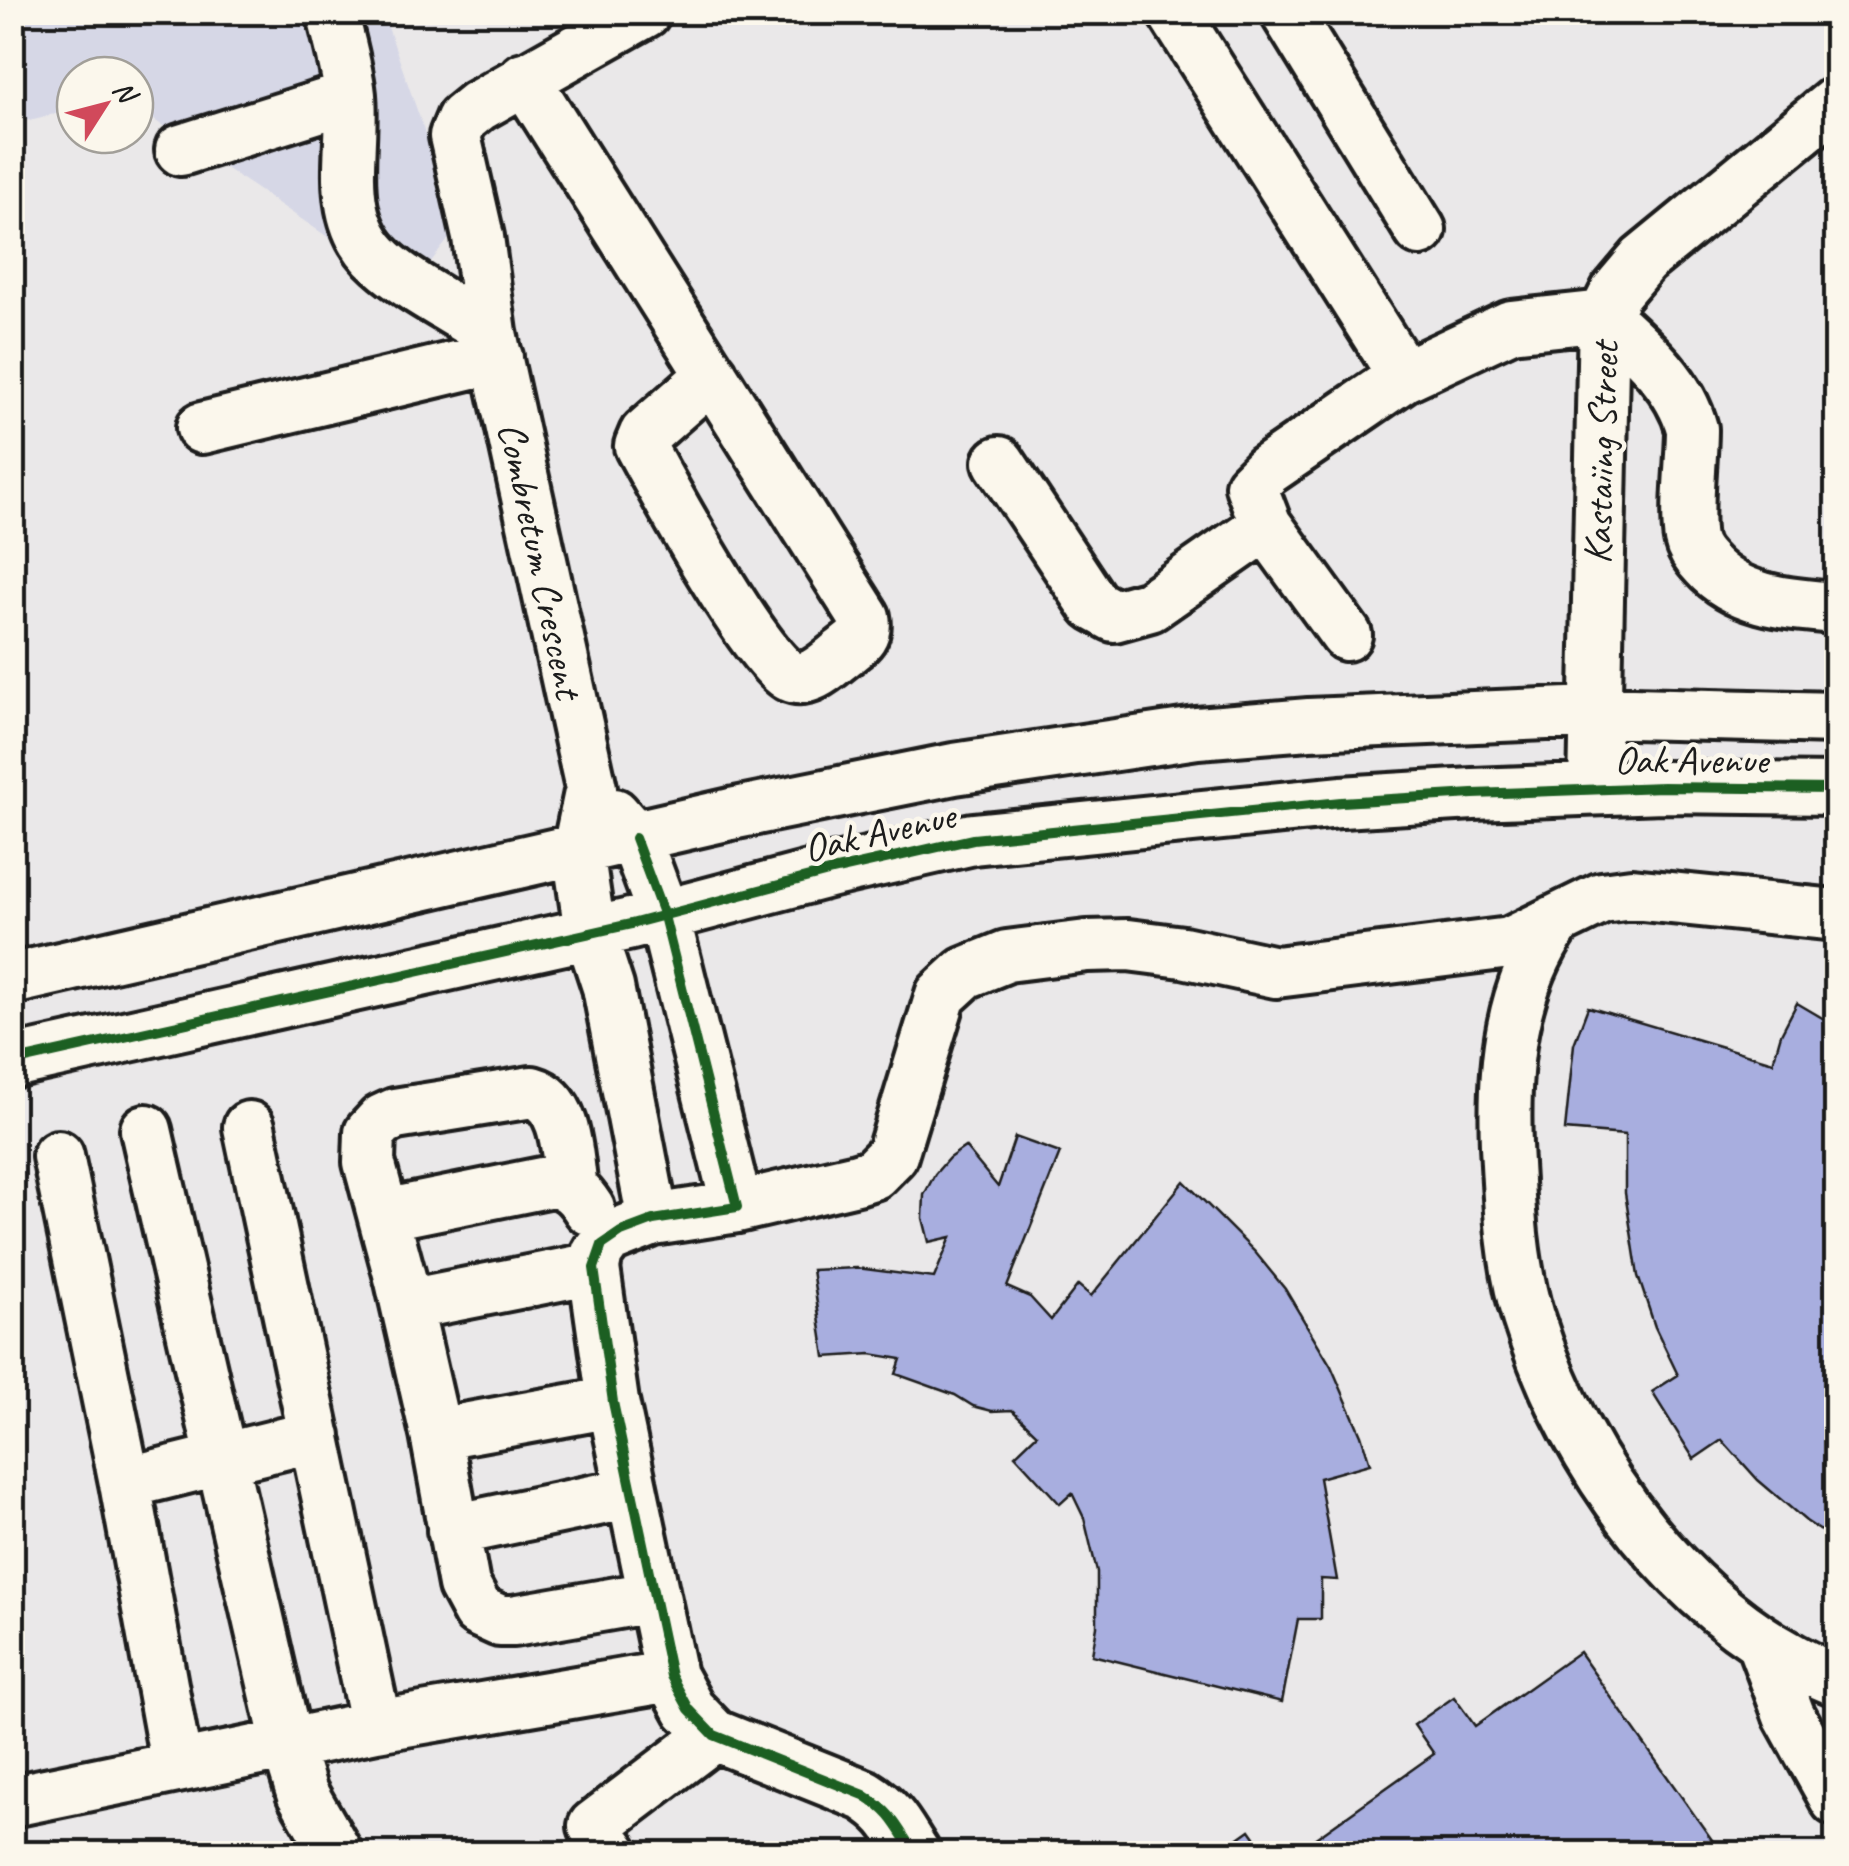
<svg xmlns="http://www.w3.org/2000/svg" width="1849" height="1866" font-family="Caveat,sans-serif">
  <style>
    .built { fill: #d6d7e6 }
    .building { fill: #a8aedf; stroke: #1c1c1c; stroke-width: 2.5 }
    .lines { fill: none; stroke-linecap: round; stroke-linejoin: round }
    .minor-casing { stroke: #1c1c1c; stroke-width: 58 }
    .minor { stroke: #fbf7ec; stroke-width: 50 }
    .cycleway-casing { stroke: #fbf7ec; stroke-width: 16 }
    .cycleway { stroke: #1b5e20; stroke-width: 10 }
    .labels { text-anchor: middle; stroke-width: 9; stroke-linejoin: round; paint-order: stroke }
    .street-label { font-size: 40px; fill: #1c1c1c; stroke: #fbf7ec }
  </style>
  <rect width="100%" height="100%" fill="#eae8e9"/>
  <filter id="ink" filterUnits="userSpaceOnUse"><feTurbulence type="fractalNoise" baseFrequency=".01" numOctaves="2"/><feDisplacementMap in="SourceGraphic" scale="20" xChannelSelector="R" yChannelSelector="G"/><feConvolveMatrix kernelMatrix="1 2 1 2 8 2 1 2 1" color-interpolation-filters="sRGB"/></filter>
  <g filter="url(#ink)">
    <path class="built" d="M 12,13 L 383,13 L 458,227 L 408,291 L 135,107 L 135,75 L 75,75 L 75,109 L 13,124 Z"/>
    <path class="building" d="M 1797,1003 L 1836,1026 L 1836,1541 L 1806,1521 L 1758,1480 L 1722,1440 L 1694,1459 L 1652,1392 L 1678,1375 L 1655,1327 L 1638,1276 L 1625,1193 L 1625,1135 L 1565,1130 L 1574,1044 L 1588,1007 L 1773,1062 L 1781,1034 Z
      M 1015,1137 L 1060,1153 L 1007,1287 L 1030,1297 L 1051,1320 L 1078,1285 L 1091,1296 L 1184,1181 L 1255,1252 L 1285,1289 L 1331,1366 L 1361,1435 L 1370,1464 L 1319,1478 L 1337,1580 L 1321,1579 L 1321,1619 L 1298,1619 L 1282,1702 L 1092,1655 L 1097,1626 L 1097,1572 L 1084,1518 L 1072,1493 L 1060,1504 L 1015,1455 L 1037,1434 L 1012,1410 L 992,1411 L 973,1406 L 955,1395 L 896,1374 L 901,1359 L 871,1354 L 825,1357 L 812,1270 L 857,1268 L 934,1278 L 951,1237 L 929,1242 L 923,1218 L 924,1195 L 935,1174 L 949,1158 L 965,1147 L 998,1187 Z
      M 1579,1652 L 1722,1854 L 1293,1854 L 1434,1754 L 1414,1725 L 1454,1697 L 1475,1726 Z
      M 1250,1830 L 1267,1854 L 1216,1854 Z"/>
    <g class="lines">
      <defs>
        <path id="minor" d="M 332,12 C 339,39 347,67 350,95 C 355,152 332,218 382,262 C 408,286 459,312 491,333
          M 645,12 L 478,106 L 462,119 L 455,136 L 478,237 L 491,333 L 591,788 L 578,850 L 590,932 L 608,987 L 653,1220
          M 1173,12 L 1404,376 L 1267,470 L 1251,486 L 1266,525 L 1346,635
          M 1286,12 L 1420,230
          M 524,78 L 864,617 C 868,636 857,642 843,653 C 830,663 809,685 790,676 C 758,663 661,485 640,446 L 645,434 L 712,375
          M 181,150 L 350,97
          M 1404,376 L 1511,326 L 1604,316 C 1638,347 1680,382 1692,429 C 1692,459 1685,511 1690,539 C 1692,549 1699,558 1706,565 C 1739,602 1790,604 1836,608
          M 202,428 L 497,357
          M 999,462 L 1094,605 L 1114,616 L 1150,606 L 1266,525
          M 1594,789 L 1604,316 L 1616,292 L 1643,260 L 1836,102
          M 614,814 L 635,838 L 664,916 L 737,1207
          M 1557,921 C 1510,989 1503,1064 1506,1145 C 1509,1202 1511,1262 1528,1317 C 1576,1469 1686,1619 1836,1680
          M 12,979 L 731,814 L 954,769 L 1197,733 L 1309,724 L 1593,712 L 1836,718
          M 12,1062 L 631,924 L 832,871 L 973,839 L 1341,802 L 1473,794 L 1663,787 L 1836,789
          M 249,1127 L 376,1726
          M 146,1130 L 287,1744 L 302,1793 L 337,1854
          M 58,1156 L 125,1483 L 177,1767
          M 572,1189 C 567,1157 568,1102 532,1092 L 395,1114 L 382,1120 L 370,1133 L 369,1162 L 401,1281 L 436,1434 L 464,1585 L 478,1611 L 500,1621 L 513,1621 L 652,1597
          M 384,1215 L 552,1181 C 570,1183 580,1195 589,1209
          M 407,1305 L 594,1268
          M 436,1434 L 613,1402
          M 125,1483 L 315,1436
          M 453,1530 L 631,1493
          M 1762,1643 L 1789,1715 L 1836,1800
          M 12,1801 L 376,1726 L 671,1676
          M 614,1854 L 594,1826 L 714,1735
          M 915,1854 C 897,1827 893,1813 864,1795 L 714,1735 L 689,1709 L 671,1676 L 613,1402 L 594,1268 L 597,1253 L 608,1238 L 653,1220 L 737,1207 L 857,1179 L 873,1174 L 892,1155 L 941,995 L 965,973 L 1007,956 L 1087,946 L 1128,945 L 1183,952 L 1276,972 L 1510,943 L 1602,898 L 1632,894 L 1836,915"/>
      </defs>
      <use href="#minor" class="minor-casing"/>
      <use href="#minor" class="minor"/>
      <defs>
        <path id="cycleway" d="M 635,838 L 664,916 L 737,1207 L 653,1220 L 621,1232 L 602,1245 L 594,1268 L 613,1402 L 671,1676 L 689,1709 L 714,1735 L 864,1795 C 893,1813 897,1827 915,1854
          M 12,1062 L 631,924 L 832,871 L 973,839 L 1341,802 L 1473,794 L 1663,787 L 1836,789"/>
      </defs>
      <use href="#cycleway" class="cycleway-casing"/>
      <use href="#cycleway" class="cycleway"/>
    </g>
  </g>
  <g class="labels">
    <g class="street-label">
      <text transform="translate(1600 453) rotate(-88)" y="14">Kastaiing Street</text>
      <text transform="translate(541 560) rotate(78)" y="14">Combretum Crescent</text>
      <text x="1691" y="773">Oak Avenue</text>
      <text transform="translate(879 831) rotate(-13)" y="14">Oak Avenue</text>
    </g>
  </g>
  <rect width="1849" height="1866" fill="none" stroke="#fbf7ec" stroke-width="50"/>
  <rect x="25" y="25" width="1799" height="1816" fill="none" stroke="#1c1c1c" stroke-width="4" filter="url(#ink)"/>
  <g transform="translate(105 105) rotate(54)"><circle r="48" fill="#fbf7ec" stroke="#a29f99" stroke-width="2.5"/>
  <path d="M0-8L18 38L0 25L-18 38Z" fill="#d1495b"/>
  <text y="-15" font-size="28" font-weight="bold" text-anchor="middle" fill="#1c1c1c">N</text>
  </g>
</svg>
